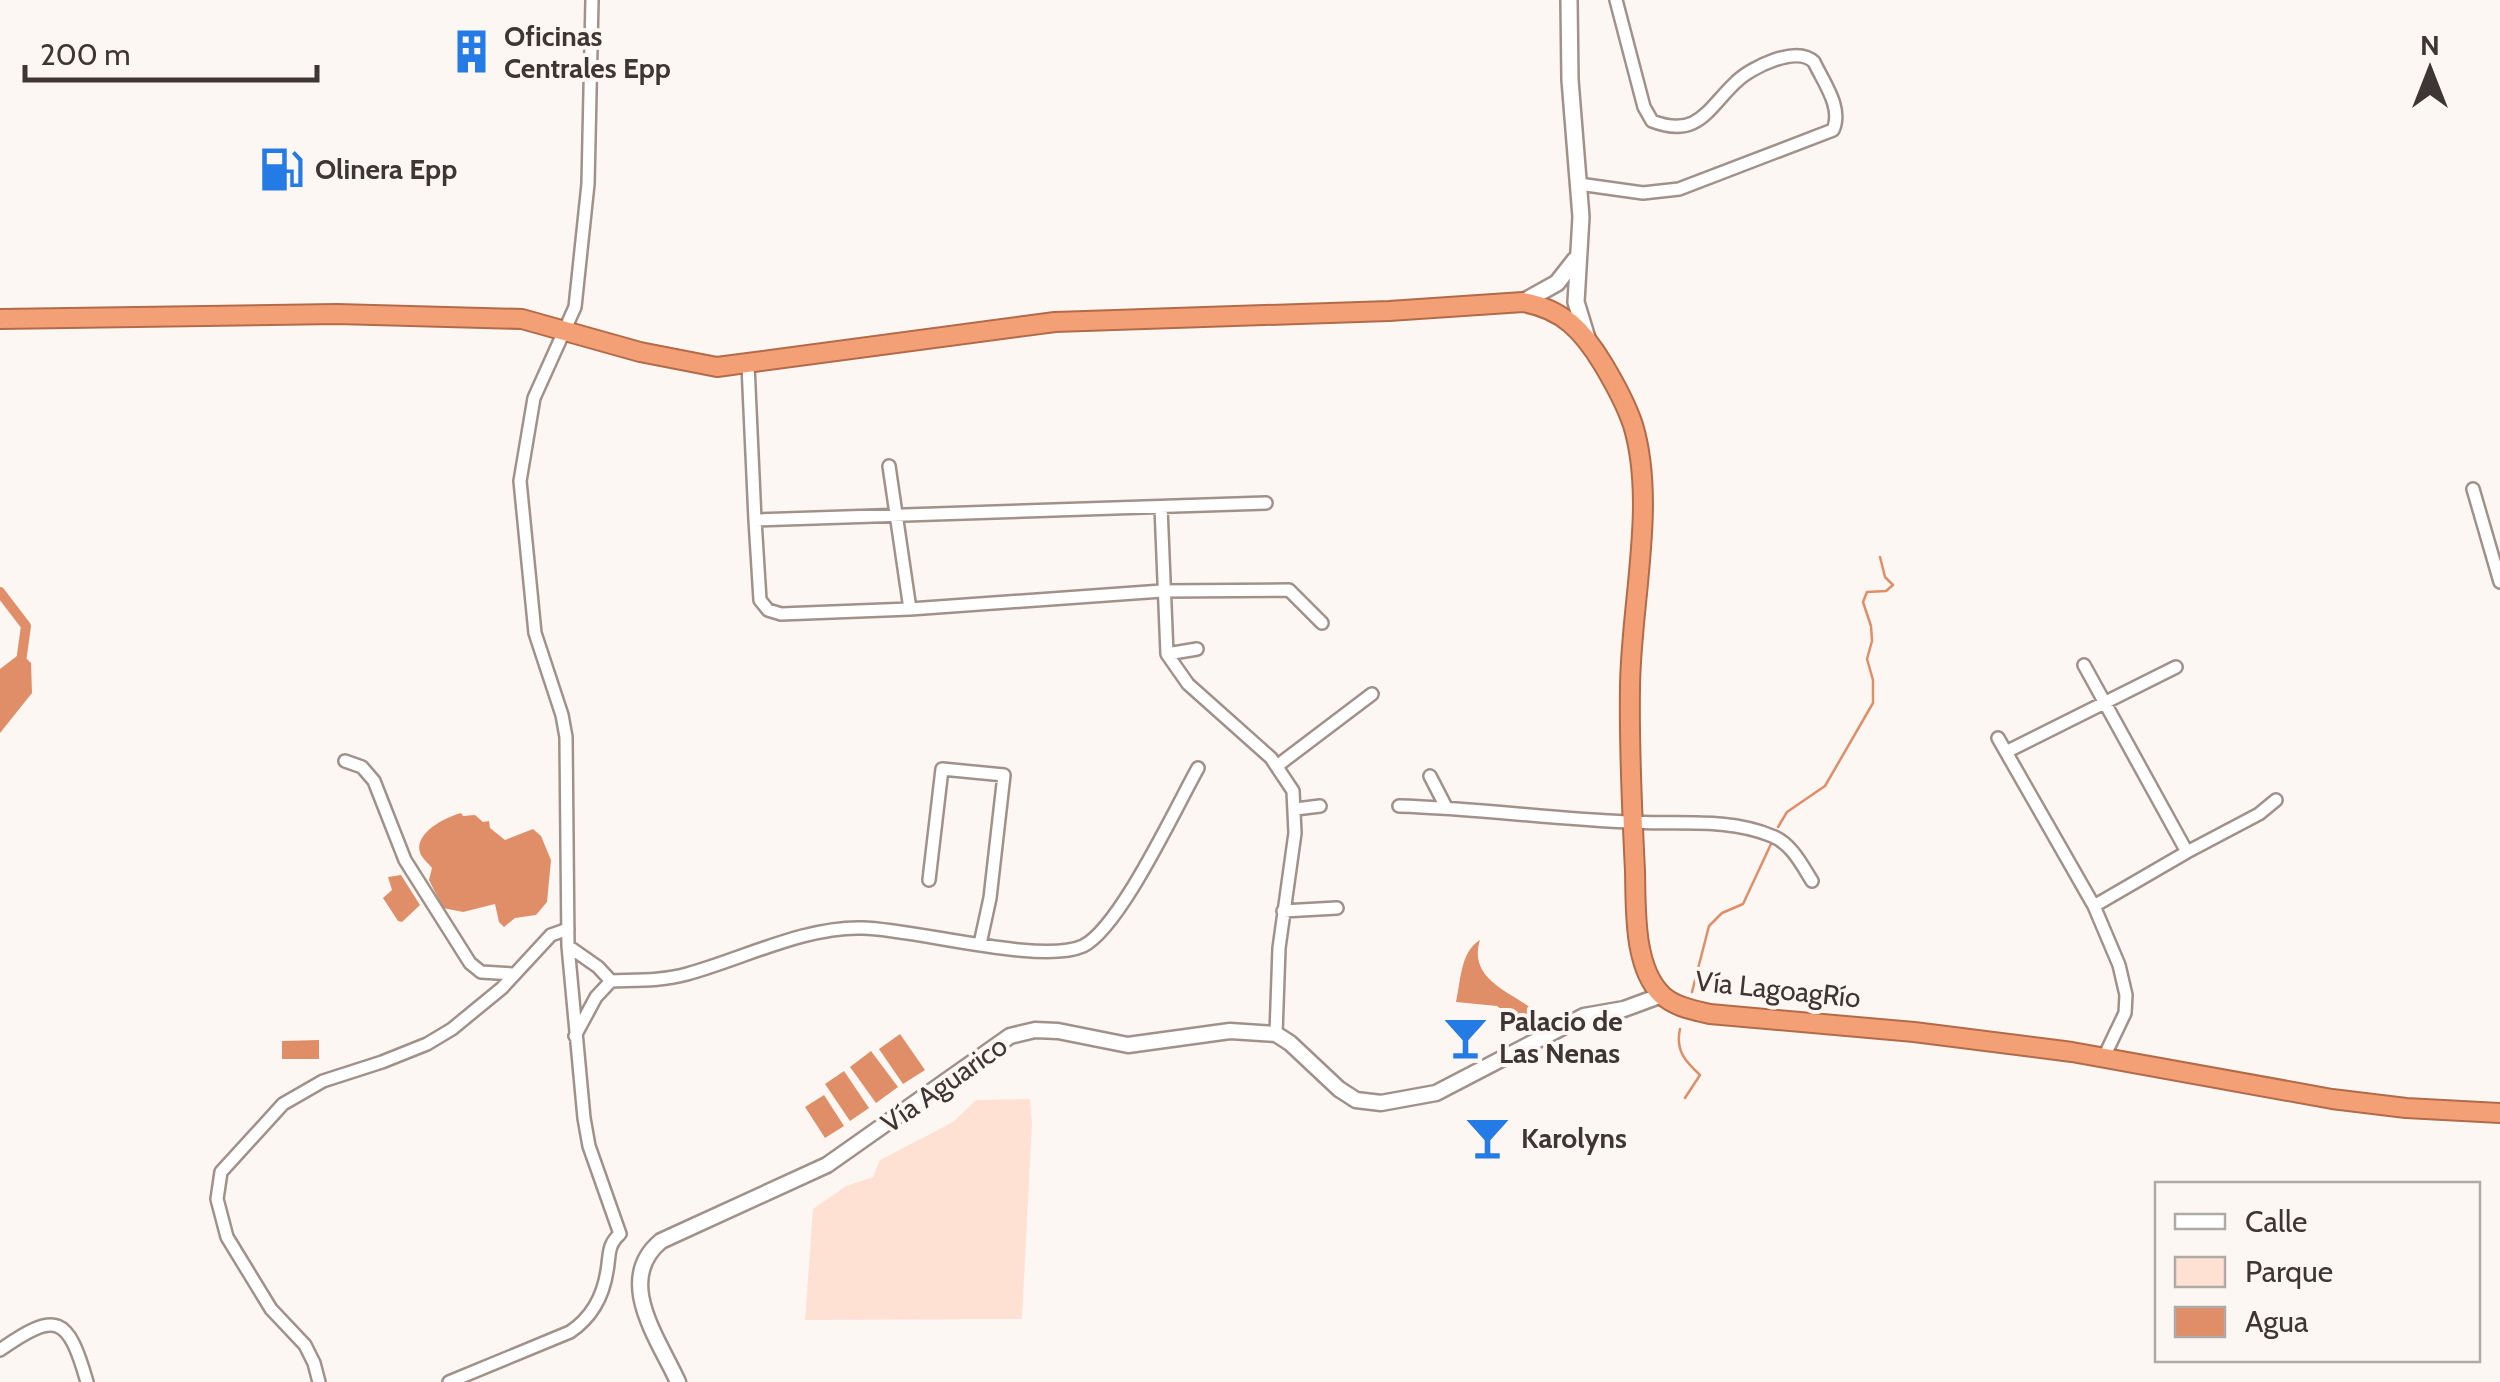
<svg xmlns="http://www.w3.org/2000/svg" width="2500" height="1382" font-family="Cabin,sans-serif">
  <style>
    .green { fill: #ffe1d4 }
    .water { fill: #e08e67 }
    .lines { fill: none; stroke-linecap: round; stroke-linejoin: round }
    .stream { stroke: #e08e67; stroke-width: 2.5 }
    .canal { stroke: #e08e67; stroke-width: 10 }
    .minor-casing { stroke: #a0928b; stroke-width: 16 }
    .tertiary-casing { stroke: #a0928b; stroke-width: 19 }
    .secondary-casing { stroke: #a0928b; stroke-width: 20 }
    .trunk-casing { stroke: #b26b49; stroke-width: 22 }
    .minor { stroke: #fff; stroke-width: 11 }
    .tertiary { stroke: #fff; stroke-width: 14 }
    .secondary { stroke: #fff; stroke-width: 15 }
    .trunk { stroke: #f4a076; stroke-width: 18 }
    .labels { text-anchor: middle; stroke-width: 8; stroke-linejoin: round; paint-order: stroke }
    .poi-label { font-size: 28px; font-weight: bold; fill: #3d3634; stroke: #fdf7f4; text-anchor: start }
    .street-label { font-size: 28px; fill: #3d3634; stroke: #fdf7f4 }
  </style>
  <rect width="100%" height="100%" fill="#fdf7f4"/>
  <path class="green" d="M 1030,1099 L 1032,1123 L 1022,1319 L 805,1320 L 813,1209 L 846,1186 L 873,1177 L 880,1160 L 953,1122 L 976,1100 Z"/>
  <path class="water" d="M 17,656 L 24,656 L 31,663 L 32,693 L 0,733 L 0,669 Z
    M 461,813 L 463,816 L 475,815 L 483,822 L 489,821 L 490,828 L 505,840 L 533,829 L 541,836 L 551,860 L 547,902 L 536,915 L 515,918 L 504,927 L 499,922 L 495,904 L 463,912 L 443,908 L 429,880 L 432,868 C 429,864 424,860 421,855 C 411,834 446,817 461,813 Z
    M 401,875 L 420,905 L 402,922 L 398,921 L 383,898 L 392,890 L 388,877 Z
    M 1480,940 C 1468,978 1508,991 1531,1008 L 1532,1014 L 1527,1023 L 1516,1021 L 1497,1006 L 1456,1002 C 1461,981 1460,952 1480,940 Z
    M 900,1034 L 925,1070 L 903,1084 L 879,1049 Z
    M 319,1040 L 319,1059 L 282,1059 L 282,1041 Z
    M 871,1051 L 898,1087 L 876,1103 L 850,1067 Z
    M 844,1071 L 869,1108 L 850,1121 L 825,1084 Z
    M 824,1095 L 844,1126 L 825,1138 L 805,1107 Z"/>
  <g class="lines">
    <path class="stream" d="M 1778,827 L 1787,812 L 1825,786 L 1873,703 L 1873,680 L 1867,659 L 1872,641 L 1871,626 L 1863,602 L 1867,592 L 1886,591 L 1893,585 L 1885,577 L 1880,557
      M 1692,992 L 1709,926 L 1722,913 L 1743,904 L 1771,844
      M 1680,1029 C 1675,1051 1686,1062 1700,1075 L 1685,1098"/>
    <path class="canal" d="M 0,592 L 26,626 L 21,662"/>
    <defs>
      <path id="minor" d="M 1579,184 L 1643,193 L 1679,189 L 1833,130 C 1843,108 1824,83 1814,62 C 1797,45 1751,67 1736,82 C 1708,108 1698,139 1652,121 L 1644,107 L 1616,0
        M 748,365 L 755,520 L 1266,503
        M 889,466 L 910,609 L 1162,591 L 1289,590 L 1322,623
        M 2473,489 L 2500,582
        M 1161,507 L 1167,654 L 1188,684 L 1271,758 L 1293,791 L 1295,833 L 1279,948 L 1276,1034
        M 755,520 L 760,600 L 768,610 L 781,614 L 910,609
        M 1167,654 L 1197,649
        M 2084,665 L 2187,852 L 2094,906
        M 1998,738 L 2094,906 L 2119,965 L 2126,995 L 2125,1013 L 2103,1059
        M 2006,752 L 2176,667
        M 345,761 L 362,767 L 374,781 L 405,860 L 470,963 L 481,972 L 513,974
        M 1277,766 L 1372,694
        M 1430,776 L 1446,807
        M 1399,806 C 1476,808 1551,819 1628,822 C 1675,825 1727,817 1772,836 C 1791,843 1802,865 1812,881
        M 1296,809 L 1320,806
        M 2187,852 L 2259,814 L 2276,800
        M 929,880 L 942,769 L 1004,775 L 990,898 L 980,944
        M 1283,911 L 1337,908
        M 568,946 L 598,967 L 611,981 C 636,980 662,981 687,974 C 742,959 805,926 863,928 C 915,929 1041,965 1083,946 C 1120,928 1176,807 1198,768
        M 575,1036 L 596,997 L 611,981
        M 0,1350 C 57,1310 68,1316 87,1382
        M 319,1382 L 314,1363 L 305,1345 L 271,1309 L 227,1237 L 217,1199 L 221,1172 L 283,1104 L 323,1081 L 382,1062 L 427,1044 L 452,1029 L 502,988 L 551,935 L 568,929
        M 449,1382 L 570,1332 C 591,1318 603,1297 607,1271 C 610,1255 607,1245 620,1234 L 589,1146 L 584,1118 L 568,946 L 566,737 L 562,715 L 535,633 L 520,481 L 534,398 L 575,307 L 588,184 L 592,0"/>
      <path id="tertiary" d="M 678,1382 C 658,1338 614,1280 661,1241 L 827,1165 L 1010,1036 L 1035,1030 L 1058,1031 L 1128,1045 L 1230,1031 L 1276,1034 L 1290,1043 L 1339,1089 L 1356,1100 L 1381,1103 L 1436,1093 L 1584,1016 L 1624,1009 L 1662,995"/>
      <path id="secondary" d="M 1569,0 L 1570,80 L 1581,217 L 1576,302 L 1587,338
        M 1523,302 L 1557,283 L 1575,260"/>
      <path id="trunk" d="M 0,319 L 337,314 L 522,319 L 640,352 L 717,367 L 1055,322 L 1389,311 L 1523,302 C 1563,309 1583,331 1603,364 C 1615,384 1626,404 1633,425 C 1657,504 1630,608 1630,689 C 1629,750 1632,811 1635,871 C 1636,908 1633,967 1662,995 C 1675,1007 1693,1010 1710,1014 L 1914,1032 L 2072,1052 L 2332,1099 L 2406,1108 L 2500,1113"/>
    </defs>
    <use href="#minor" class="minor-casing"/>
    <use href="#tertiary" class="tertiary-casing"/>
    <use href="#secondary" class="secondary-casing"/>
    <use href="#trunk" class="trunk-casing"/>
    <use href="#minor" class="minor"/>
    <use href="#tertiary" class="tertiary"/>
    <use href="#secondary" class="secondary"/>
    <use href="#trunk" class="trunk"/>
  </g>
  <defs>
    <symbol id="building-bare" viewBox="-9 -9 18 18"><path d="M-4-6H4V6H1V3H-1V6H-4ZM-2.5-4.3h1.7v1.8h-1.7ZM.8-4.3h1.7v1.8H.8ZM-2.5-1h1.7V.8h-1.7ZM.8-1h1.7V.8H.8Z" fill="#257be6" stroke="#fdf7f4" stroke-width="2.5" paint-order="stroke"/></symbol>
    <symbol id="fuel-bare" viewBox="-9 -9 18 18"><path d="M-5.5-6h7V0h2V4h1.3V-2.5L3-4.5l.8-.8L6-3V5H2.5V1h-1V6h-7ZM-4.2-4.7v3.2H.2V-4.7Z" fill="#257be6" stroke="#fdf7f4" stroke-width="2.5" paint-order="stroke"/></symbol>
    <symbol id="bar-bare" viewBox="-9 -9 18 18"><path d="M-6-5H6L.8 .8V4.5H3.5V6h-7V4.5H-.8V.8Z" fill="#257be6" stroke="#fdf7f4" stroke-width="2.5" paint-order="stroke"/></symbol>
  </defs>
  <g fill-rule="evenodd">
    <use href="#building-bare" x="440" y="20" width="63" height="63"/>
    <use href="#fuel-bare" x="250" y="138" width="63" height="63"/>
    <use href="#bar-bare" x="1434" y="1006" width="63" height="63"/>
    <use href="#bar-bare" x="1456" y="1106" width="63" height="63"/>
  </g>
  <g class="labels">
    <g class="poi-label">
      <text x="504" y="46">Oficinas<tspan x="504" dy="32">Centrales Epp</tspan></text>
      <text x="315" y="179">Olinera Epp</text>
      <text x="1499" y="1031">Palacio de<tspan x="1499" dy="32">Las Nenas</tspan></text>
      <text x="1521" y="1148">Karolyns</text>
    </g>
    <g class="street-label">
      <text transform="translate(1778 989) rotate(6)" y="10">Vía LagoagRío</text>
      <text transform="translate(944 1084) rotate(-35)" y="10">Vía Aguarico</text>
    </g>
  </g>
  <rect x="2155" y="1182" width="325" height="180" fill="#fdf7f4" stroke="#b0aaa7" stroke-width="2.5"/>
  <rect x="2175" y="1214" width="50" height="15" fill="#ffffff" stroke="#b0aaa7" stroke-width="2.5"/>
  <text x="2245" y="1232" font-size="30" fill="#3d3634">Calle</text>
  <rect x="2175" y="1257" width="50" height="30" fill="#ffe1d4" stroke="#b0aaa7" stroke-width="2.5"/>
  <text x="2245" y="1282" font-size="30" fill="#3d3634">Parque</text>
  <rect x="2175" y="1307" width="50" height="30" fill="#e08e67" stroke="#b0aaa7" stroke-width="2.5"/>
  <text x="2245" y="1332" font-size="30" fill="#3d3634">Agua</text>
  <g transform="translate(2430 70)" stroke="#fdf7f4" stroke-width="8" paint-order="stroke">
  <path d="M0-8L18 38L0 25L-18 38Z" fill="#3d3634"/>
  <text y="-15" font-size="28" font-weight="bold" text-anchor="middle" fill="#3d3634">N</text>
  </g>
  <path d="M25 65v15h292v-15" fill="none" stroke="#3d3634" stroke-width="5"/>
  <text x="40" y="65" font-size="30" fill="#3d3634" stroke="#fdf7f4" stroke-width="8" paint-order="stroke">200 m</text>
</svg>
